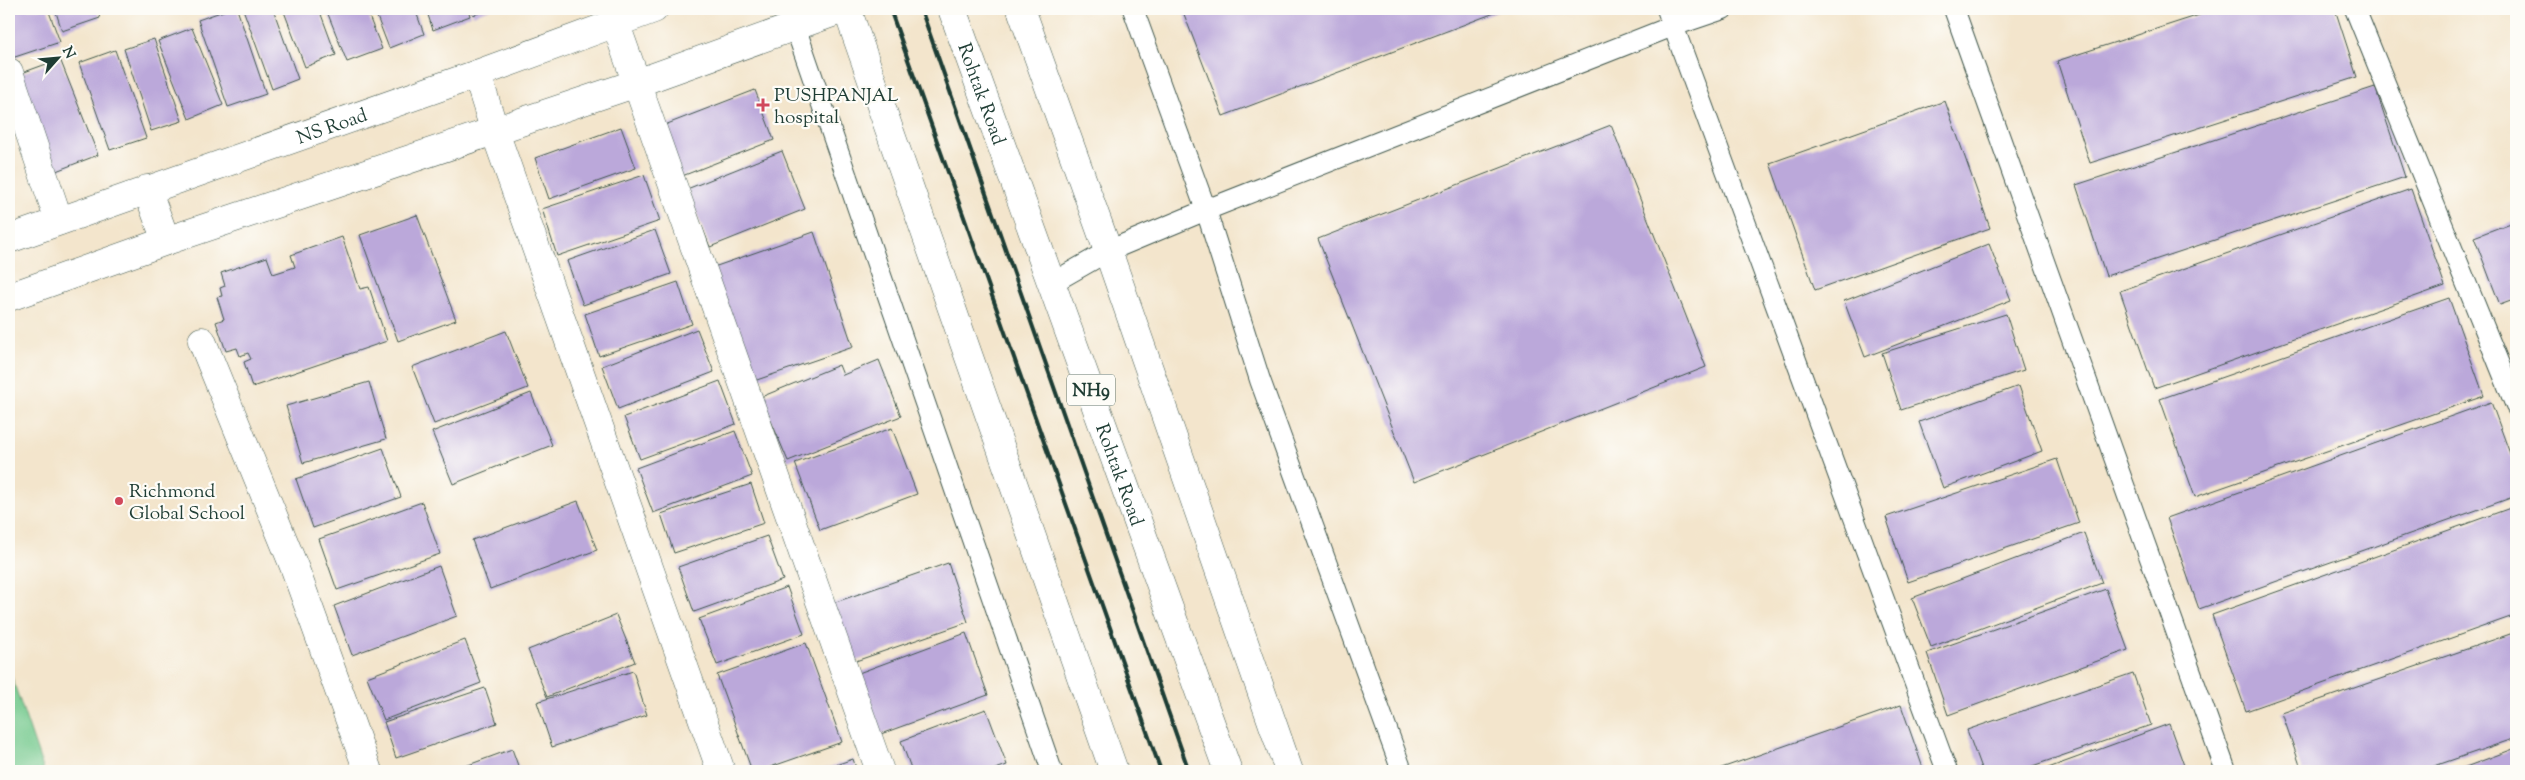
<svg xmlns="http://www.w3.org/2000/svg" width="2525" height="780" font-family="'Sorts Mill Goudy',serif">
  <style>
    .green { fill: #74c98e; stroke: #4a8361 }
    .building { fill: #bba8da }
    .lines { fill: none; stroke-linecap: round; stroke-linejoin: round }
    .service-casing { stroke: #3f564b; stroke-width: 22 }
    .minor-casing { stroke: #3f564b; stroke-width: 29 }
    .tertiary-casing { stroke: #3f564b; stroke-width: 29 }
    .trunk-casing { stroke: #3f564b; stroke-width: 29 }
    .service { stroke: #fff; stroke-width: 20 }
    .minor { stroke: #fff; stroke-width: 28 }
    .tertiary { stroke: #fff; stroke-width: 28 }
    .trunk { stroke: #fff; stroke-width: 28 }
    .rail { stroke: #1f3d34; stroke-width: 4 }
    .poi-dot { fill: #d1495b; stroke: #fdfcf7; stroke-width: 2 }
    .labels { text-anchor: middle; stroke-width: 4.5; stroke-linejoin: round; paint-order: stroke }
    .shield { fill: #fdfcf7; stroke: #62766e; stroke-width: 1 }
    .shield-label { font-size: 18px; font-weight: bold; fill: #1f3d34 }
    .poi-label { font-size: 19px; fill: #1f3d34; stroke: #fdfcf7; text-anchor: start }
    .street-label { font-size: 19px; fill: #1f3d34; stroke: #fdfcf7 }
  </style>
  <rect width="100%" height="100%" fill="#fdfcf7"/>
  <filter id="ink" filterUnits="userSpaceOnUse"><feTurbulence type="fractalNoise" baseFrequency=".02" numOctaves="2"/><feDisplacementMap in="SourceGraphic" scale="10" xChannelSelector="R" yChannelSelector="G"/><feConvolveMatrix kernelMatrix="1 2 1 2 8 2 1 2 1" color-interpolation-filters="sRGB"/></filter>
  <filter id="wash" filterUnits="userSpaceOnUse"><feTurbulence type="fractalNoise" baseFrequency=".0096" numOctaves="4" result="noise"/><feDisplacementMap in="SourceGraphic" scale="20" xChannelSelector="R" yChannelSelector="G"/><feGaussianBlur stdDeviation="1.12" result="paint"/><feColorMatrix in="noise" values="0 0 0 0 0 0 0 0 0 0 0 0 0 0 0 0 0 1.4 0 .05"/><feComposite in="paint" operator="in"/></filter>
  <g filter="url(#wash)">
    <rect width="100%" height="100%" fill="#f3e5cc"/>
    <path class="green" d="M 9,669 L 44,771 L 9,771 Z"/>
    <g id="blocks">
      <path class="building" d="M 9,9 L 48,9 L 60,42 L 9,59 Z
        M 55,9 L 97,9 L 100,18 L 62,31 Z
        M 229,9 L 237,9 L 266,94 L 228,107 L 198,20 Z
        M 243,9 L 273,9 L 298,79 L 272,89 Z
        M 283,9 L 319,9 L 336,55 L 305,67 Z
        M 326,9 L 366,9 L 382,49 L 347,62 Z
        M 374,9 L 415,9 L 424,34 L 389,48 Z
        M 426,9 L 468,9 L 470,16 L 433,30 Z
        M 470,9 L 491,9 L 473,15 Z
        M 1182,9 L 1505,9 L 1223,116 Z
        M 2218,9 L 2335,9 L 2357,77 L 2090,163 L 2057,61 Z
        M 192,28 L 223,105 L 189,119 L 158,41 Z
        M 154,39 L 182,121 L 151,131 L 124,49 Z
        M 115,50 L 146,138 L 110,150 L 79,63 Z
        M 60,59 L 98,155 L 56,171 L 19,74 Z
        M 2375,87 L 2405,177 L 2106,276 L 2076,185 Z
        M 755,90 L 774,140 L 677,178 L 657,128 Z
        M 1945,101 L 1990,228 L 1815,290 L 1770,163 Z
        M 1611,125 L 1706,367 L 1414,482 L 1318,239 Z
        M 621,127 L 636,168 L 549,199 L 535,158 Z
        M 782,151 L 805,209 L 710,247 L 687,189 Z
        M 644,175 L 660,221 L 557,256 L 542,209 Z
        M 2411,189 L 2445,286 L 2154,388 L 2120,291 Z
        M 417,215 L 456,320 L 398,341 L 360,235 Z
        M 2516,221 L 2516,299 L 2500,305 L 2474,237 Z
        M 655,230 L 671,274 L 583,305 L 567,261 Z
        M 814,232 L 853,347 L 751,382 L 711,268 Z
        M 342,237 L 360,289 L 369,287 L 387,341 L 252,387 L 244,362 L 251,359 L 248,353 L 240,356 L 237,348 L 226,351 L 216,322 L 224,319 L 217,297 L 222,296 L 220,288 L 225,286 L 221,273 L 267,257 L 273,274 L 295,267 L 291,255 Z
        M 1989,244 L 2011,300 L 1865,357 L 1844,301 Z
        M 678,282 L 692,324 L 599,356 L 585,314 Z
        M 2449,298 L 2484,396 L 2195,497 L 2160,399 Z
        M 2006,314 L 2024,370 L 1901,410 L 1882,353 Z
        M 697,329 L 714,372 L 618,409 L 602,366 Z
        M 506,331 L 528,388 L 434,424 L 412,367 Z
        M 879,360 L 901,416 L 788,461 L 761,397 L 839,365 L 843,375 Z
        M 720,381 L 736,424 L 640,459 L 624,417 Z
        M 369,382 L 386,439 L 303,463 L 286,406 Z
        M 2019,386 L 2042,451 L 1943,488 L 1919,422 Z
        M 531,393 L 552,445 L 453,484 L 432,432 Z
        M 2491,402 L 2516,470 L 2516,496 L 2199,609 L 2167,518 Z
        M 892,428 L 917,494 L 820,530 L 795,463 Z
        M 735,431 L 752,476 L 653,513 L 636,468 Z
        M 383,448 L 401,497 L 313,528 L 296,479 Z
        M 2057,459 L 2079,523 L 1908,582 L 1886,517 Z
        M 751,484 L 764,523 L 674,553 L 661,514 Z
        M 578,501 L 597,550 L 490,589 L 472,540 Z
        M 422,502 L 440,554 L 337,590 L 319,539 Z
        M 2516,506 L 2516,615 L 2246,711 L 2212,615 Z
        M 2084,533 L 2102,583 L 1931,647 L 1912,598 Z
        M 767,536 L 783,580 L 694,612 L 678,567 Z
        M 948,563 L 968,622 L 850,663 L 830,604 Z
        M 439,566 L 457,616 L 352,655 L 334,606 Z
        M 787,587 L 804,634 L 717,665 L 699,619 Z
        M 2106,589 L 2128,650 L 1948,715 L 1927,653 Z
        M 616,615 L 635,662 L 547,697 L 528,650 Z
        M 2516,632 L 2516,738 L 2420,771 L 2302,771 L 2282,713 Z
        M 966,633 L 988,695 L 878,735 L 856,674 Z
        M 465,640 L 481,683 L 384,720 L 367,677 Z
        M 806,643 L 842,742 L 759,771 L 752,771 L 717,675 Z
        M 633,671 L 647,715 L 552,747 L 537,702 Z
        M 2133,673 L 2151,725 L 2018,771 L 1982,771 L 1967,730 Z
        M 485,688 L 497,723 L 396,758 L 384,722 Z
        M 1901,705 L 1924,771 L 1713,771 Z
        M 986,709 L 1007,765 L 990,771 L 912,771 L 901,741 Z
        M 2169,724 L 2186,771 L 2040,771 Z
        M 2516,748 L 2516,771 L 2455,771 Z
        M 512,749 L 520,771 L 452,771 Z
        M 853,759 L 857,771 L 818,771 Z"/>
    </g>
  </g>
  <g filter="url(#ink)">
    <use href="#blocks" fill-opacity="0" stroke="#3f564b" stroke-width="1"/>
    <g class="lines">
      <defs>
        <path id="service" d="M 789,9 L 1052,771
          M 1133,9 L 1206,210 L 1260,380 L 1402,771
          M 1667,9 L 1947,771
          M 1954,9 L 2226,771
          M 2355,9 L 2516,406
          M 1052,283 L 1108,251 L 1206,210 L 1673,26 L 1723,9"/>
        <path id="minor" d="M 615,22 L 880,771
          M 9,72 L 59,221
          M 477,74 L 495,132 L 721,771
          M 147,189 L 166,241
          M 202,341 L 295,569 L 368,771"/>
        <g id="tertiary">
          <path d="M 1021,9 L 1108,251 L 1289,771"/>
          <path id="s1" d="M 9,239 L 477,74 L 654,9"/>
          <path d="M 9,297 L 166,241 L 637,83 L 843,9"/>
        </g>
        <g id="trunk">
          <path d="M 847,9 L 1114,771"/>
          <path id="s2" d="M 952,9 L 1228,771"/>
        </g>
      </defs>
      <use href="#service" class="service-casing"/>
      <use href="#minor" class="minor-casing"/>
      <use href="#tertiary" class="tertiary-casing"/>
      <use href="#trunk" class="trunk-casing"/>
      <use href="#service" class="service"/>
      <use href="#minor" class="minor"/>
      <use href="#tertiary" class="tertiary"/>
      <use href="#trunk" class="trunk"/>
      <path class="rail" d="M 890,9 L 1161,771
        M 921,9 L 1189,771"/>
    </g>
  </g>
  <g class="poi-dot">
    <path d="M760.5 97.5h5v5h5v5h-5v5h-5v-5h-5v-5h5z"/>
    <circle cx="119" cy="501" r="5"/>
  </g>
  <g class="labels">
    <rect class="shield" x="1067" y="374.5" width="48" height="31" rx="4"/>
    <g class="shield-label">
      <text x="1091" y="396">NH9</text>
    </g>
    <g class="poi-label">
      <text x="774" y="101">PUSHPANJAL<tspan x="774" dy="22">hospital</tspan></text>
      <text x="129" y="497">Richmond<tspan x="129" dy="22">Global School</tspan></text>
    </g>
    <g class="street-label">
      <text dy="7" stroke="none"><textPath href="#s2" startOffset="90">Rohtak Road</textPath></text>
      <text dy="7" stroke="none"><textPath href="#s1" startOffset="342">NS Road</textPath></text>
      <text dy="7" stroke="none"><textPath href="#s2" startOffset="495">Rohtak Road</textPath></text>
    </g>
  </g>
  <rect width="2525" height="780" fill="none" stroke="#fdfcf7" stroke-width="30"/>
  <g transform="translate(58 58) rotate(63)" stroke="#fdfcf7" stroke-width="4" paint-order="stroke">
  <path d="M0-4L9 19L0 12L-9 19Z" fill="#1f3d34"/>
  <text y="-8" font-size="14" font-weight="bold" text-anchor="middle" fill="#1f3d34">N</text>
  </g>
</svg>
